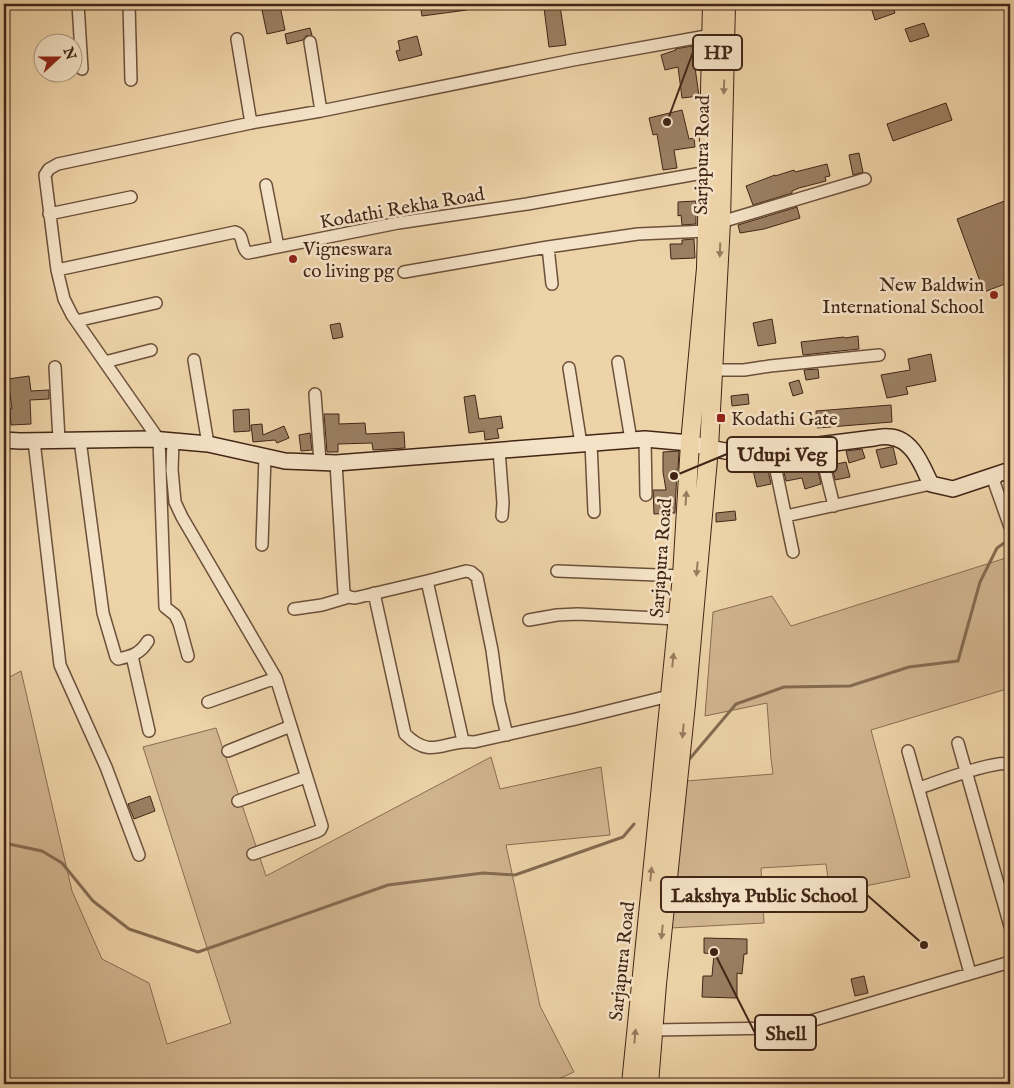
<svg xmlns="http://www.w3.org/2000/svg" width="1014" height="1088" font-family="'IM FELL English',serif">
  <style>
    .green { fill: #d1b58f; stroke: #896d52 }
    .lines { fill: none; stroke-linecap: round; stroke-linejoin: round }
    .stream { stroke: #856a50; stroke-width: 3 }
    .building { fill: #9b7f62; stroke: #412516 }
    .street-casing { stroke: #6c503a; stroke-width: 14 }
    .secondary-casing { stroke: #412516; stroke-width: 18 }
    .primary-casing { stroke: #412516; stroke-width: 20 }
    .street { stroke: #f4e2c6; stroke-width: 11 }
    .secondary { stroke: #f4e2c6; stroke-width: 15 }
    .primary { stroke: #eed3a8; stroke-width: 18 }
    .oneway { fill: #987c5f }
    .poi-dot { fill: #8f2418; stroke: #f4e2c6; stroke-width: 2 }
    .labels { text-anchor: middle; stroke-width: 5; stroke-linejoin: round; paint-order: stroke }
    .street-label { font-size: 19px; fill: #412516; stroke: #f4e2c6 }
    .poi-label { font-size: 19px; fill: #412516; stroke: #f4e2c6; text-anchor: start }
    .leader { fill: none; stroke: #412516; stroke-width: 2 }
    .callout-dot { fill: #412516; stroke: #f4e2c6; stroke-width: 2 }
    .callout { fill: #f4e2c6; stroke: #412516; stroke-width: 2 }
    .callout-label { font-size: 20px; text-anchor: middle; font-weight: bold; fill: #412516 }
  </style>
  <rect width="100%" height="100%" fill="#eed3a8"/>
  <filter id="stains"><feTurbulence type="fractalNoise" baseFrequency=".004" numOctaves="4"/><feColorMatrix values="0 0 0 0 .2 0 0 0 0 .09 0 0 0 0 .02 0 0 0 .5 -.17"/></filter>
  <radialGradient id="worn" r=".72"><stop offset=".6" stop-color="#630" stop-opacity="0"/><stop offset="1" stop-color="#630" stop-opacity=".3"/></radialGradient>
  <path class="green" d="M 1009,557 L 1010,561 L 1010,688 L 871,730 L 910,877 L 830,893 L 826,864 L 761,868 L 764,923 L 670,928 L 686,781 L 773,774 L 771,759 L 767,703 L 705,716 L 713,612 L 772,596 L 791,626 Z
    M 21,671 L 72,891 L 102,959 L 149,983 L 167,1044 L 231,1023 L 143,747 L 216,728 L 266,876 L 491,757 L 500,789 L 601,767 L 610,835 L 506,845 L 540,1006 L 574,1072 L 547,1084 L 4,1084 L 4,680 Z"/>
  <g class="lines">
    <path class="stream" d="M 687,762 L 736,704 L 784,687 L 850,686 L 909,667 L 958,661 L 980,582 L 997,548 L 1010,539
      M 4,843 L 42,851 L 62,863 L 93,901 L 129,929 L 198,952 L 388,885 L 483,873 L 515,875 L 623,837 L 634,824"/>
  </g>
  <path class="building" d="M 420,4 L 466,4 L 467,10 L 422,16 Z
    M 870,4 L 892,4 L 895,13 L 875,20 Z
    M 280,6 L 285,30 L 267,34 L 262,10 Z
    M 560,6 L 566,45 L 549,47 L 544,8 Z
    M 924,23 L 929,36 L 910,42 L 905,29 Z
    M 310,28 L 312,35 L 306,36 L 303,40 L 287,44 L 285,34 Z
    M 417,36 L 422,55 L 399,61 L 396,51 L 400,50 L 398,41 Z
    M 692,46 L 699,96 L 682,98 L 678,67 L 665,70 L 661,55 L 676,50 L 675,49 Z
    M 946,103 L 952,120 L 893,141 L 887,124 Z
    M 682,110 L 689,139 L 694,138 L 695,147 L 674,150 L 677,168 L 663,170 L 657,134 L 653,135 L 649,118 Z
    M 859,153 L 863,172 L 853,175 L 849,155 Z
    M 827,164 L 830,176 L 825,177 L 826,181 L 799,188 L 792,191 L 792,193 L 753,205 L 746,186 L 775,175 L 775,176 L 794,170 L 795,172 Z
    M 1010,199 L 1010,282 L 984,292 L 957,219 Z
    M 696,201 L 696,224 L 682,225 L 681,215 L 678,216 L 678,202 Z
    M 797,207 L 800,218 L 764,229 L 740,233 L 738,225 Z
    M 694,239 L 695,258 L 671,259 L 670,244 L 682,244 L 682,240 Z
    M 772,319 L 776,343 L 758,346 L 753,323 Z
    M 340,323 L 343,337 L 333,339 L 330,325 Z
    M 858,336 L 859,349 L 803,355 L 801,342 L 844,337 L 845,338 Z
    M 931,354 L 936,381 L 906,387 L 908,394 L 887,398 L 881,375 L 910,370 L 908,359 Z
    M 818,369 L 819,378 L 806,380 L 804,370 Z
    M 29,376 L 31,391 L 49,390 L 49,399 L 30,400 L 31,424 L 11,425 L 10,409 L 12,409 L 8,379 Z
    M 799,380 L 803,393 L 793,396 L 789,383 Z
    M 748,394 L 749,404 L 732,406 L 731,396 Z
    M 475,395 L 479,419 L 501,416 L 503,428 L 497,429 L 499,438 L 485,440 L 484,431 L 469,433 L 464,397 Z
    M 891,405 L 892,422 L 817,428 L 816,411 Z
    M 249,409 L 250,431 L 234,432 L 233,410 Z
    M 324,414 L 339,414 L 339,424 L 365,423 L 366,434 L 404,432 L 405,448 L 373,450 L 372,443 L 338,444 L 338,452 L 327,452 Z
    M 262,424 L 263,435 L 284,426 L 289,438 L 277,443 L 275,440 L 253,442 L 251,425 Z
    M 310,433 L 312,450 L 301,451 L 299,435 Z
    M 891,447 L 893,447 L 897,464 L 881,468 L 876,450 Z
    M 862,449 L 865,458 L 849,463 L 846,451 Z
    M 679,451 L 678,469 L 677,469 L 675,513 L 654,514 L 653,490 L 666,490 L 663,472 L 663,452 Z
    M 814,455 L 821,484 L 805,489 L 802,478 L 786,481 L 781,459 Z
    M 766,461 L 771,484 L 757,487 L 751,462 Z
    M 846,462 L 850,477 L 835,480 L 832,465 Z
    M 735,511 L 736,520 L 716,522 L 716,513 Z
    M 150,796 L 155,811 L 134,819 L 128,804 Z
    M 704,938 L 747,939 L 747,954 L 744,954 L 742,974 L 737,973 L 737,998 L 702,997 L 703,976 L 712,976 L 714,954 L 704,953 Z
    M 864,976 L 868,993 L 855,996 L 851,979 Z"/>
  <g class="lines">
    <defs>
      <path id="street" d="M 78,4 L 82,69
        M 129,4 L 131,80
        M 237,39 L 251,123
        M 310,42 L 321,111
        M 266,185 L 278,247
        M 49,214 L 131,197
        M 721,222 L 865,179
        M 548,247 L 552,284
        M 57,270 L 235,232 C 245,235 240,248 248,253 L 398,223 L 527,204 L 708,172
        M 404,272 L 548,247 L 638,234 L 707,231
        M 76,321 L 156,303
        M 194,360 L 208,444
        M 105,362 L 151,350
        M 618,362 L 631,440
        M 55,367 L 59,440
        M 569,368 L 581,444
        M 713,370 L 744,370 L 770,366 L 879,355
        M 315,394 L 320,462
        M 645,439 L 646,495
        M 80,440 L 103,613 L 116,657 L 118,659 C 132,656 140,654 148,641
        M 34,441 L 60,665 L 106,767 L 139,855
        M 173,441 L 172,470 L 175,502 L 182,517 L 276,678 L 322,826 L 320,830 L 316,832 L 253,854
        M 591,443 L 594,512
        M 819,445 L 834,506
        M 499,450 L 503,503 L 502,516
        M 772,451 L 793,552
        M 336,463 L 344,593 L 349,597 L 355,598 L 427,581 L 466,571 L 471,572 L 477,577 L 492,650 L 499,702 L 507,735
        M 999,473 L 994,482 L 1010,527
        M 786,516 L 931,484
        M 262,545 L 265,456
        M 557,571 L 682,576
        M 427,581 L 463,741
        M 374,593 L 405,734 C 432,761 444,739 474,742 L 576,719 L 669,696
        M 294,609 L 322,605 L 349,597
        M 529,620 L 557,615 L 578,614 L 677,619
        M 132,656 L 149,731
        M 188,656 L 179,623 L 175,615 L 165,607 L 159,440 L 72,315 L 64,299 L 57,270 L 45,175 L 49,169 L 58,164 L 251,123 L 321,111 L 573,60 L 712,35
        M 208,702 L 276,678
        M 958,743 L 1010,926
        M 228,751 L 291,726
        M 908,751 L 970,973
        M 919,788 C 938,782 993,760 1010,764
        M 238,801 L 306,777
        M 653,1030 L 787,1028 L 1010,962"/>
      <path id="secondary" d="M 4,440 L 20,441 L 151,439 L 208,444 L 285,461 L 336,463 L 645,439 L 690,443 L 709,448 L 731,452 L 762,452 L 874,438 C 879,437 885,436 890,437 C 913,439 922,466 931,484 L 953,489 L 1010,470"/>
      <path id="primary" d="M 631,1084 L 682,576 L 690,443 L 706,268 L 712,4
        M 649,1084 L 657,984 L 686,704 L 709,448 L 721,222 L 726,4"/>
    </defs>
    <use href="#street" class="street-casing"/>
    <use href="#secondary" class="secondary-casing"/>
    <use href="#primary" class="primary-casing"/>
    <use href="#street" class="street"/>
    <use href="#secondary" class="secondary"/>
    <use href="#primary" class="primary"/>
  </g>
  <defs><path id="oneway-solid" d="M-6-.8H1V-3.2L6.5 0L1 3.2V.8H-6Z" transform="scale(1.25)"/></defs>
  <g class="oneway">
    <use href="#oneway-solid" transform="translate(724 87) rotate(92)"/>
    <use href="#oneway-solid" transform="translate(720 250) rotate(92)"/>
    <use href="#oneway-solid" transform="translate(686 498) rotate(-86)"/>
    <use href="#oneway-solid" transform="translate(697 569) rotate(95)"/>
    <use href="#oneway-solid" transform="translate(673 660) rotate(-84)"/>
    <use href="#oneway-solid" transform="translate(683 731) rotate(96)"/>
    <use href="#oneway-solid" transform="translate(651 874) rotate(-84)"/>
    <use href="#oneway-solid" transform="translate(662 932) rotate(96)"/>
    <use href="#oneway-solid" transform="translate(635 1036) rotate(-85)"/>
  </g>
  <g class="poi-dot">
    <circle cx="293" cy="259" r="5"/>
    <circle cx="994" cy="295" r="5"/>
    <rect x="716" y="413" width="10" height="10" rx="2.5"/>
  </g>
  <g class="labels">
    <g class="street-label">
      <text transform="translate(701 155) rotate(-89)" y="7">Sarjapura Road</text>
      <text transform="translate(402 207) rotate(-10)" y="7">Kodathi Rekha Road</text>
      <text transform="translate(660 558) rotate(-86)" y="7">Sarjapura Road</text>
      <text transform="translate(621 961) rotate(-84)" y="7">Sarjapura Road</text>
    </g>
    <g class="poi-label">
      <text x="303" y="255">Vigneswara<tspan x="303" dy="22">co living pg</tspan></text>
      <text x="984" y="291" text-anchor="end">New Baldwin<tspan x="984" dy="22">International School</tspan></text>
      <text x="731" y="425">Kodathi Gate</text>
    </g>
  </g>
  <path class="leader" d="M667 122L693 52M674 476L727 454M924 945L867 895M714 952L755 1033"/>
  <g class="callout-dot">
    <circle cx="667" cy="122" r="5"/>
    <circle cx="674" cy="476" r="5"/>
    <circle cx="924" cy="945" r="5"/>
    <circle cx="714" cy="952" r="5"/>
  </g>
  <g class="callout">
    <rect x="693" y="35" width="49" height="35" rx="5"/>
    <rect x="727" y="437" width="110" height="35" rx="5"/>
    <rect x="661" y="877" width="206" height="35" rx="5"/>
    <rect x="755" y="1015" width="61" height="35" rx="5"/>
  </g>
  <g class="callout-label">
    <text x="718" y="59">HP</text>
    <text x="782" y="461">Udupi Veg</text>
    <text x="764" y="902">Lakshya Public School</text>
    <text x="786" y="1040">Shell</text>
  </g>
  <rect width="1014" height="1088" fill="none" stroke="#eed3a8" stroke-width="20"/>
  <rect x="5" y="5" width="1004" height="1078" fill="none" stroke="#412516" stroke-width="2.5"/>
  <rect x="10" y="10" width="994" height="1068" fill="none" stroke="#412516"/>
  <g transform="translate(58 58) rotate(69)"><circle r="24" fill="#f4e2c6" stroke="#ac9680"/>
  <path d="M0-4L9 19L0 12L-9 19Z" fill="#8f2418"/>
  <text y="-8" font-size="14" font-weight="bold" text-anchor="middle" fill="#412516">N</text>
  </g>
  <rect width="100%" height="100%" filter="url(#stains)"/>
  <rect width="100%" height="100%" fill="url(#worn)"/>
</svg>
